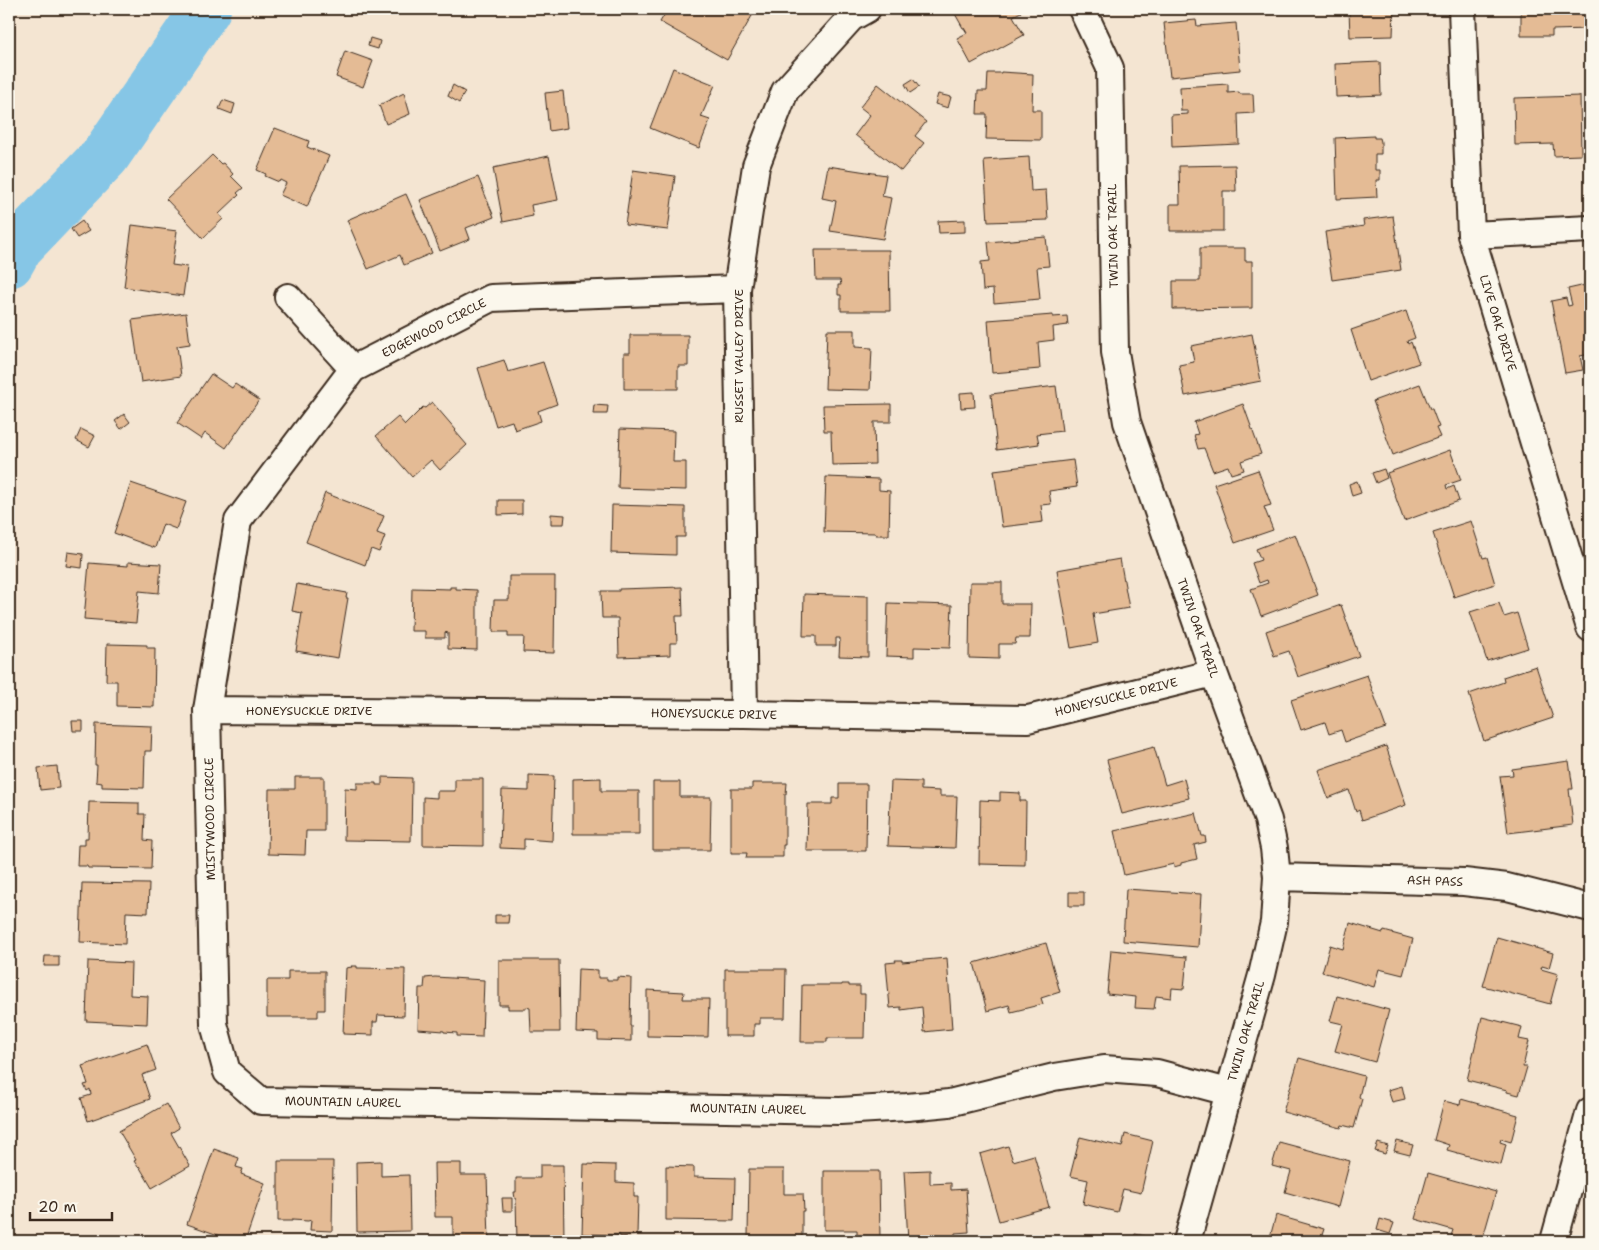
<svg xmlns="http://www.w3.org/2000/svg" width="1599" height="1250" font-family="'Shantell Sans',sans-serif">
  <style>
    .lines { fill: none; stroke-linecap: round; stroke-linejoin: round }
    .river { stroke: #86c6e6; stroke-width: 50 }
    .building { fill: #e4bb95; stroke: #3b2a1e }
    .minor-casing { stroke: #3b2a1e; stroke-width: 30 }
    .minor { stroke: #fbf7ec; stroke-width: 26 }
    .labels { text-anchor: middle; stroke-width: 5; stroke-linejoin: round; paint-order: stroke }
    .street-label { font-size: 12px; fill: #3b2a1e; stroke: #fbf7ec }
  </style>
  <rect width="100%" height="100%" fill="#f4e5d2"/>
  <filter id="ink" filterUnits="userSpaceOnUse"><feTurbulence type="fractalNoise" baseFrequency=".02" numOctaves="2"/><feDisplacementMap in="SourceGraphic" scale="10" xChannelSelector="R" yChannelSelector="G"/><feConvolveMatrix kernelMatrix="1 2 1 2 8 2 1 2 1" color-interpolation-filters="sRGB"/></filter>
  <g filter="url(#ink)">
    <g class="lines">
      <path class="river" d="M 9,263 L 18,247 L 105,156 L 206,9"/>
    </g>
    <path class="building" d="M 668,9 L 744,9 L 753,14 L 727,60 L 660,22 Z
      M 959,9 L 1020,9 L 1021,12 L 1013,16 L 1024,35 L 971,64 L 957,38 L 967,33 L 964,28 L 963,28 L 954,12 Z
      M 1349,9 L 1394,9 L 1393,36 L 1350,37 Z
      M 1521,9 L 1590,9 L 1590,29 L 1552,30 L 1552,36 L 1521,36 Z
      M 1196,20 L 1197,26 L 1236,23 L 1240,70 L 1170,77 L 1164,23 Z
      M 370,38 L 380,41 L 378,49 L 368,46 Z
      M 345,51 L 373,61 L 363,87 L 336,77 Z
      M 1380,62 L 1381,95 L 1336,97 L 1335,64 Z
      M 673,68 L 715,85 L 701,117 L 710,120 L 699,148 L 650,128 Z
      M 1001,72 L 1033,74 L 1032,110 L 1041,110 L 1041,140 L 986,139 L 987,114 L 977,114 L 978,91 L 987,91 L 988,73 L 1001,73 Z
      M 913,79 L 919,87 L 910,93 L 905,84 Z
      M 878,84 L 926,122 L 915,136 L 924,143 L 901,171 L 855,135 L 870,115 L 860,107 Z
      M 1228,84 L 1228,93 L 1239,92 L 1240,94 L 1253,94 L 1254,113 L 1238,114 L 1239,144 L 1172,147 L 1171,115 L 1188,114 L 1188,111 L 1181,111 L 1180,87 Z
      M 453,85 L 465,92 L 459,103 L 448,96 Z
      M 563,91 L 567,128 L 549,131 L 545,93 Z
      M 404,93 L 410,114 L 386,124 L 379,105 Z
      M 938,94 L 951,97 L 948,108 L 935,104 Z
      M 1580,96 L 1581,155 L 1554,156 L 1553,144 L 1515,145 L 1514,98 Z
      M 223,100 L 235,104 L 232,114 L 219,109 Z
      M 275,128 L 309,141 L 307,147 L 329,156 L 307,207 L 280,195 L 286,183 L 280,180 L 279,182 L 265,176 L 266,174 L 257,170 Z
      M 1374,136 L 1374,138 L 1380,138 L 1381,142 L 1381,154 L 1375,154 L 1375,170 L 1380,170 L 1380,180 L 1376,180 L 1377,197 L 1337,199 L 1335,138 Z
      M 212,155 L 221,164 L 223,163 L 233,174 L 231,176 L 243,188 L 237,193 L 239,195 L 219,214 L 223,219 L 203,238 L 166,199 Z
      M 549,156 L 558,200 L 531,205 L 533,216 L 503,222 L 493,168 Z
      M 1029,157 L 1031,191 L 1046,190 L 1048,220 L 988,222 L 984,160 Z
      M 1235,165 L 1236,191 L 1223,191 L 1223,231 L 1170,231 L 1170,204 L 1180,204 L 1179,166 Z
      M 828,166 L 886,175 L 882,196 L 891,198 L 883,239 L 830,231 L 836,201 L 822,198 Z
      M 633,170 L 675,176 L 668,230 L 625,225 Z
      M 478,177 L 494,217 L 466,228 L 470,239 L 440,251 L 420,200 Z
      M 406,194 L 432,253 L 404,265 L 400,255 L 368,269 L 347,220 Z
      M 1393,216 L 1401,270 L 1332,280 L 1325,232 L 1364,226 L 1363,220 Z
      M 965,220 L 965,232 L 939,233 L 938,221 Z
      M 82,221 L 89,231 L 77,238 L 71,229 Z
      M 132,225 L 177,231 L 172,265 L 187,267 L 183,296 L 124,287 Z
      M 1046,237 L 1049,266 L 1037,267 L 1040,299 L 994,303 L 993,289 L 983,290 L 981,262 L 990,261 L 988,242 Z
      M 1200,248 L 1245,248 L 1245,261 L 1252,261 L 1252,308 L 1173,309 L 1173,281 L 1200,281 Z
      M 815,250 L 889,250 L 890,311 L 841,311 L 841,295 L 838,295 L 838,285 L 841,285 L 840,280 L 816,280 Z
      M 1590,284 L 1590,354 L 1580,356 L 1583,370 L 1565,373 L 1551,301 L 1566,298 L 1568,306 L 1572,305 L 1568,289 Z
      M 1406,311 L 1415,338 L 1407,341 L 1408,344 L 1411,342 L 1419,363 L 1368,381 L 1351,330 Z
      M 186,313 L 190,344 L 177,346 L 181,376 L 141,382 L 132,320 Z
      M 1053,315 L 1053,317 L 1067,316 L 1068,325 L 1053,327 L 1054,340 L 1038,342 L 1040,369 L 992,373 L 988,320 Z
      M 827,330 L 855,330 L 855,347 L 872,348 L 870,390 L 825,389 Z
      M 1252,334 L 1261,381 L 1185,396 L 1179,365 L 1194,362 L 1191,346 Z
      M 630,335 L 688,335 L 688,366 L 678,366 L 678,389 L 624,389 L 624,353 L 630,353 Z
      M 504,360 L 508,372 L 543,362 L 557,404 L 538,411 L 541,421 L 515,430 L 512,421 L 496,426 L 478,368 Z
      M 211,374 L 232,388 L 235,384 L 259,400 L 226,448 L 205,433 L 201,439 L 177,423 Z
      M 1420,384 L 1430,409 L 1432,409 L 1435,417 L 1439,427 L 1436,428 L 1440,437 L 1393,455 L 1373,401 Z
      M 1056,386 L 1062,431 L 1037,434 L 1039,444 L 997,450 L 991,394 Z
      M 974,392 L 975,407 L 961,408 L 960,393 Z
      M 432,402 L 456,430 L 455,431 L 467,445 L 440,470 L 431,460 L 412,477 L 376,436 L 398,417 L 405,425 L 423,407 L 425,408 Z
      M 891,404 L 891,422 L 874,422 L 875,464 L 832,465 L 831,431 L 824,431 L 823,405 Z
      M 1243,404 L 1261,454 L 1241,461 L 1244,470 L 1231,474 L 1228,466 L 1213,471 L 1204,448 L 1198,449 L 1194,435 L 1198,434 L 1194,422 Z
      M 594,405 L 608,406 L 607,414 L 593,414 Z
      M 124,414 L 130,422 L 121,429 L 115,421 Z
      M 81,429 L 95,436 L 89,447 L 76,440 Z
      M 620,429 L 674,431 L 673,462 L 686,462 L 686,490 L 618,488 Z
      M 1450,450 L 1461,480 L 1446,485 L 1447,489 L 1454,486 L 1459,501 L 1404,521 L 1387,473 Z
      M 1073,460 L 1077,487 L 1049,491 L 1051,504 L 1041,505 L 1043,522 L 1002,527 L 994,470 Z
      M 1384,469 L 1387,478 L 1376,483 L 1372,473 Z
      M 1258,470 L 1271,505 L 1264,507 L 1273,530 L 1235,543 L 1214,484 L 1226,480 L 1226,481 Z
      M 826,477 L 879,479 L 879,490 L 890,491 L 889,535 L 876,535 L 876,533 L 824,532 Z
      M 1357,481 L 1361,493 L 1352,496 L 1349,484 Z
      M 131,483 L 186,502 L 176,529 L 163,524 L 155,548 L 114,533 Z
      M 325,493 L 384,516 L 377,533 L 385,536 L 379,552 L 371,549 L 365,565 L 306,542 Z
      M 498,500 L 522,500 L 522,514 L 498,515 Z
      M 612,505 L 685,507 L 685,537 L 676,537 L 676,555 L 611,553 Z
      M 551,514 L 565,515 L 564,524 L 551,524 Z
      M 1471,521 L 1483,558 L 1487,557 L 1495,584 L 1454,597 L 1433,533 Z
      M 1295,534 L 1318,595 L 1261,616 L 1251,589 L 1268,583 L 1267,580 L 1259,583 L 1252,563 L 1261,560 L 1256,549 Z
      M 68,552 L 83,554 L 82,568 L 66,566 Z
      M 1120,559 L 1129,608 L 1093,614 L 1098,643 L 1071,648 L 1057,570 Z
      M 128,562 L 161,564 L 159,593 L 139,591 L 136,623 L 84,619 L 89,563 L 128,566 Z
      M 509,576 L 555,576 L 554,653 L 523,652 L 524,637 L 508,637 L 508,632 L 493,632 L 494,600 L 509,600 Z
      M 970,582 L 1002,582 L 1002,604 L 1031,604 L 1030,638 L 1016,638 L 1015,644 L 999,644 L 999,659 L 969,658 Z
      M 297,584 L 347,593 L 346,598 L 348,598 L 338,658 L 296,651 L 302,613 L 292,611 Z
      M 450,587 L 456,587 L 456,589 L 477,590 L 477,650 L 448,649 L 448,633 L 445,632 L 445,638 L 425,638 L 425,631 L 411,631 L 412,588 L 450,589 Z
      M 682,587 L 683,616 L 676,616 L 677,643 L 670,643 L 670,655 L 619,657 L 618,618 L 602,618 L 601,591 L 619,591 L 619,589 Z
      M 804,594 L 868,596 L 868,657 L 839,656 L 840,638 L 836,638 L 836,646 L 816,646 L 816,636 L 803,636 Z
      M 888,603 L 952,605 L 950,648 L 914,647 L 914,657 L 886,656 Z
      M 1499,603 L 1504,617 L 1517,613 L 1528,648 L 1487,661 L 1470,612 Z
      M 1341,605 L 1359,656 L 1298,677 L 1289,651 L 1274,656 L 1266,631 Z
      M 107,644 L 147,645 L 147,648 L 155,648 L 154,707 L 117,706 L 117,681 L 106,681 Z
      M 1536,666 L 1553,718 L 1484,741 L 1469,694 L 1504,682 L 1503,677 Z
      M 1367,675 L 1386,728 L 1345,742 L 1341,730 L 1329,734 L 1325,722 L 1301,730 L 1291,700 Z
      M 72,721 L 83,721 L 83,731 L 73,731 Z
      M 96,724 L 152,726 L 151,751 L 145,751 L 144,788 L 102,787 L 102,783 L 96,782 L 97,765 L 95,765 Z
      M 1386,746 L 1406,805 L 1362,820 L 1359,810 L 1356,812 L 1349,790 L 1328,798 L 1318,770 Z
      M 1154,747 L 1165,785 L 1184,779 L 1189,798 L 1122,814 L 1107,760 Z
      M 1569,761 L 1573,789 L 1569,789 L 1573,825 L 1508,833 L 1500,776 L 1513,775 L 1512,769 Z
      M 57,766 L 59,788 L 40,790 L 38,768 Z
      M 529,775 L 554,776 L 552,841 L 524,839 L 524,849 L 500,848 L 502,790 L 529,791 Z
      M 295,777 L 324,777 L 324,831 L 306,831 L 305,855 L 268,854 L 269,789 L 295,789 Z
      M 382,777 L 412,778 L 411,841 L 344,840 L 345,788 L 357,789 L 357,783 L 376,783 L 376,785 L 382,785 Z
      M 601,778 L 601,791 L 639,791 L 639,834 L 573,834 L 573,779 Z
      M 455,779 L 483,779 L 483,846 L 423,845 L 423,797 L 437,798 L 437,791 L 455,791 Z
      M 891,781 L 921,782 L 921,790 L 940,791 L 940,796 L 957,796 L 955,848 L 888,846 Z
      M 653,782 L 680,782 L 680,797 L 711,797 L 710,850 L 653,850 Z
      M 752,783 L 787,783 L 786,794 L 785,794 L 785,845 L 783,845 L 783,857 L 772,857 L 773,858 L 746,858 L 747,853 L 731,853 L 731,789 L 752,789 Z
      M 839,784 L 867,784 L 866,851 L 807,851 L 808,804 L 832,804 L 832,798 L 839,798 Z
      M 1000,792 L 1020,793 L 1020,801 L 1026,801 L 1025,865 L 979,864 L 980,800 L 1000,801 Z
      M 89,802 L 139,803 L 139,814 L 145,814 L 144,840 L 152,841 L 151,869 L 88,868 L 87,866 L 77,866 L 78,845 L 85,845 L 85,838 L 88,838 Z
      M 1196,813 L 1202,836 L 1205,836 L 1206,842 L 1194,845 L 1197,859 L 1181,863 L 1181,865 L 1174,867 L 1174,864 L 1124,875 L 1114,831 Z
      M 82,883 L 149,884 L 148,913 L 126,912 L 125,944 L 80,942 Z
      M 1126,889 L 1201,894 L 1198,947 L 1123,941 Z
      M 1069,892 L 1084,892 L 1084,906 L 1069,906 Z
      M 495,915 L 509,915 L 508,923 L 495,923 Z
      M 1350,923 L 1383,933 L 1384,931 L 1413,939 L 1403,975 L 1379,969 L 1374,987 L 1322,972 L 1330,945 L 1343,949 Z
      M 1497,937 L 1553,953 L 1549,968 L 1542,966 L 1541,969 L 1558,974 L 1550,1004 L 1483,986 Z
      M 1046,943 L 1060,992 L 1041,998 L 1043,1004 L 1011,1012 L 1009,1005 L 987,1011 L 974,963 Z
      M 1111,950 L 1187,957 L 1184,989 L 1172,988 L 1171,998 L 1156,996 L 1154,1009 L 1135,1008 L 1136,997 L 1107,994 Z
      M 45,956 L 59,956 L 59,966 L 44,966 Z
      M 947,958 L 952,1029 L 924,1032 L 922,1007 L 901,1010 L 901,1007 L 890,1008 L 886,963 L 896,962 L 895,960 L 902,960 L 902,962 Z
      M 499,960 L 559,960 L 560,1032 L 531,1032 L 530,1008 L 526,1007 L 526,1009 L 508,1009 L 508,1005 L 499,1005 Z
      M 88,961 L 131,963 L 130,995 L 148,996 L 147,1024 L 86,1021 Z
      M 351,966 L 357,966 L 357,968 L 359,968 L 405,969 L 404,1016 L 378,1015 L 377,1022 L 373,1022 L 373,1035 L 343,1034 L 346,968 L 352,967 Z
      M 578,969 L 598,970 L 598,978 L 607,978 L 607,980 L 617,980 L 617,977 L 631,978 L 630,1026 L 631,1026 L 631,1041 L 598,1040 L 598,1033 L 576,1032 Z
      M 725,969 L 786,969 L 785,1018 L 760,1018 L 760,1024 L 754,1024 L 754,1036 L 725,1036 Z
      M 288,971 L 325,971 L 325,1010 L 318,1010 L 318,1017 L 267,1017 L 267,980 L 288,980 Z
      M 435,977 L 484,980 L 482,1037 L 457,1036 L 457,1033 L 444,1032 L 444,1031 L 418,1029 L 419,988 L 424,988 L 425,978 Z
      M 842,984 L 849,984 L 849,986 L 860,986 L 860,994 L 865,994 L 864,1038 L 827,1038 L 827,1042 L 801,1042 L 802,985 L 842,985 Z
      M 647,990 L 684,992 L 683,999 L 709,999 L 708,1037 L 647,1036 Z
      M 1337,996 L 1389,1010 L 1375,1062 L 1335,1051 L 1343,1024 L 1330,1021 Z
      M 1482,1017 L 1522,1027 L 1519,1039 L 1529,1041 L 1523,1067 L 1527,1067 L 1519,1095 L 1507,1092 L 1507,1090 L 1467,1080 Z
      M 147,1044 L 156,1070 L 142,1075 L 150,1099 L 88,1121 L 81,1098 L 91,1095 L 90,1089 L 87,1091 L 84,1085 L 88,1084 L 82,1066 Z
      M 1299,1058 L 1364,1076 L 1359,1097 L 1362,1099 L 1354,1128 L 1342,1125 L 1341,1128 L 1283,1112 Z
      M 1402,1086 L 1405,1099 L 1392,1102 L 1388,1090 Z
      M 1461,1099 L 1518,1115 L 1511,1142 L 1501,1139 L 1500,1142 L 1506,1144 L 1501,1165 L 1447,1150 L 1449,1145 L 1434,1140 L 1444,1101 L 1460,1105 Z
      M 166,1104 L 179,1128 L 171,1133 L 190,1166 L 152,1188 L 139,1166 L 138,1167 L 134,1161 L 136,1160 L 119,1131 Z
      M 1125,1134 L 1153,1141 L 1141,1193 L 1123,1189 L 1117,1212 L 1083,1204 L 1088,1180 L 1070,1176 L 1080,1137 L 1122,1147 Z
      M 1397,1141 L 1413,1145 L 1410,1155 L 1394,1151 Z
      M 1279,1142 L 1350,1161 L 1338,1207 L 1285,1192 L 1291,1171 L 1272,1166 Z
      M 1378,1143 L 1388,1146 L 1385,1154 L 1375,1151 Z
      M 1008,1146 L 1013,1161 L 1034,1155 L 1049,1207 L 999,1221 L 980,1154 Z
      M 214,1149 L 239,1158 L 236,1167 L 243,1169 L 241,1174 L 265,1183 L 245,1241 L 235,1241 L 187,1224 Z
      M 278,1161 L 333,1161 L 332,1231 L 310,1230 L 311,1220 L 308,1221 L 292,1220 L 292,1221 L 278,1221 Z
      M 381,1161 L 381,1176 L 409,1175 L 410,1231 L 357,1232 L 356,1162 Z
      M 434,1163 L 461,1163 L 461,1175 L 487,1175 L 489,1241 L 453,1241 L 453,1217 L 435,1217 Z
      M 584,1164 L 616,1165 L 616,1182 L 634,1183 L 634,1197 L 638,1197 L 637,1235 L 620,1237 L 620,1235 L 582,1234 Z
      M 540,1165 L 563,1165 L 564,1241 L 517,1241 L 516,1199 L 515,1199 L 514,1192 L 516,1192 L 516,1178 L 540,1178 Z
      M 666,1166 L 694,1167 L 694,1177 L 735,1178 L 734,1221 L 666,1220 Z
      M 749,1169 L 784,1169 L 784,1194 L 803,1194 L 804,1211 L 802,1211 L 802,1237 L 778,1239 L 778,1237 L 748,1237 Z
      M 930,1170 L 930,1184 L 951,1183 L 951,1190 L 966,1189 L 969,1232 L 955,1233 L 955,1240 L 908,1241 L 904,1171 Z
      M 824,1171 L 879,1171 L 880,1240 L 857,1240 L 857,1230 L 824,1230 Z
      M 1428,1173 L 1496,1192 L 1482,1241 L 1471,1241 L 1451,1236 L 1453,1230 L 1415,1219 Z
      M 502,1198 L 512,1198 L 512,1211 L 503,1211 Z
      M 1276,1215 L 1324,1229 L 1320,1241 L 1269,1241 Z
      M 1380,1219 L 1394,1223 L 1390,1234 L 1377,1230 Z
      M 1135,1234 L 1145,1236 L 1144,1241 L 1133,1241 Z"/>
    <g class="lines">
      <defs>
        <path id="minor" d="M 1082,9 L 1110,68 L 1115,352 L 1127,422 L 1214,673 L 1268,820 L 1274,848 L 1277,877 L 1274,922 L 1262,975 L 1187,1241
          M 1462,9 L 1471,235 L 1590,628
          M 1471,235 L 1590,229
          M 737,289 L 491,298 L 353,369 L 238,521 L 207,710 L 214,1024 L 227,1072 L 261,1101 L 840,1111 L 907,1107 L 949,1103 L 1054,1077 L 1104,1069 L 1157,1073 L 1228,1092
          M 288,297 L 353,369
          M 207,710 L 744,714 L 1028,719 L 1214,673
          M 744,714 L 737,289 L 756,166 L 785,91 L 851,18 L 867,9
          M 1277,877 L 1464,882 L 1507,887 L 1590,908
          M 1554,1241 L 1590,1111"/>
      </defs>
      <use href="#minor" class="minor-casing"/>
      <use href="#minor" class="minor"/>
    </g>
  </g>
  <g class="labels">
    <g class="street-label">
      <text transform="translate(1113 236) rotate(-91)" y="4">TWIN OAK TRAIL</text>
      <text transform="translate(1498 323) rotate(73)" y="4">LIVE OAK DRIVE</text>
      <text transform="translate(434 328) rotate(-27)" y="4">EDGEWOOD CIRCLE</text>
      <text transform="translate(739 356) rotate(-90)" y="4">RUSSET VALLEY DRIVE</text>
      <text transform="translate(1198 628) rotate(71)" y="4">TWIN OAK TRAIL</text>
      <text transform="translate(1116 697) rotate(-14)" y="4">HONEYSUCKLE DRIVE</text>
      <text x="309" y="715">HONEYSUCKLE DRIVE</text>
      <text transform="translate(714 714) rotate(1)" y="4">HONEYSUCKLE DRIVE</text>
      <text transform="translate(210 819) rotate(-91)" y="4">MISTYWOOD CIRCLE</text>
      <text transform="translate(1435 881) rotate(2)" y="4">ASH PASS</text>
      <text transform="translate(1246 1031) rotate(-74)" y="4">TWIN OAK TRAIL</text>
      <text transform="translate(343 1102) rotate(1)" y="4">MOUNTAIN LAUREL</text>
      <text transform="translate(748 1109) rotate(1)" y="4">MOUNTAIN LAUREL</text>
    </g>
  </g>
  <rect width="1599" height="1250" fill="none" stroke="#fbf7ec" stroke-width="30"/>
  <rect x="15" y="15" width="1569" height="1220" fill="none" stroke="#3b2a1e" stroke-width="2" filter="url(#ink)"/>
  <path d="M30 1212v8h82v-8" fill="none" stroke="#3b2a1e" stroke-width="2.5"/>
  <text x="38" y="1212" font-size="15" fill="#3b2a1e" stroke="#fbf7ec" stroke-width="4" paint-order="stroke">20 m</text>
</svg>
